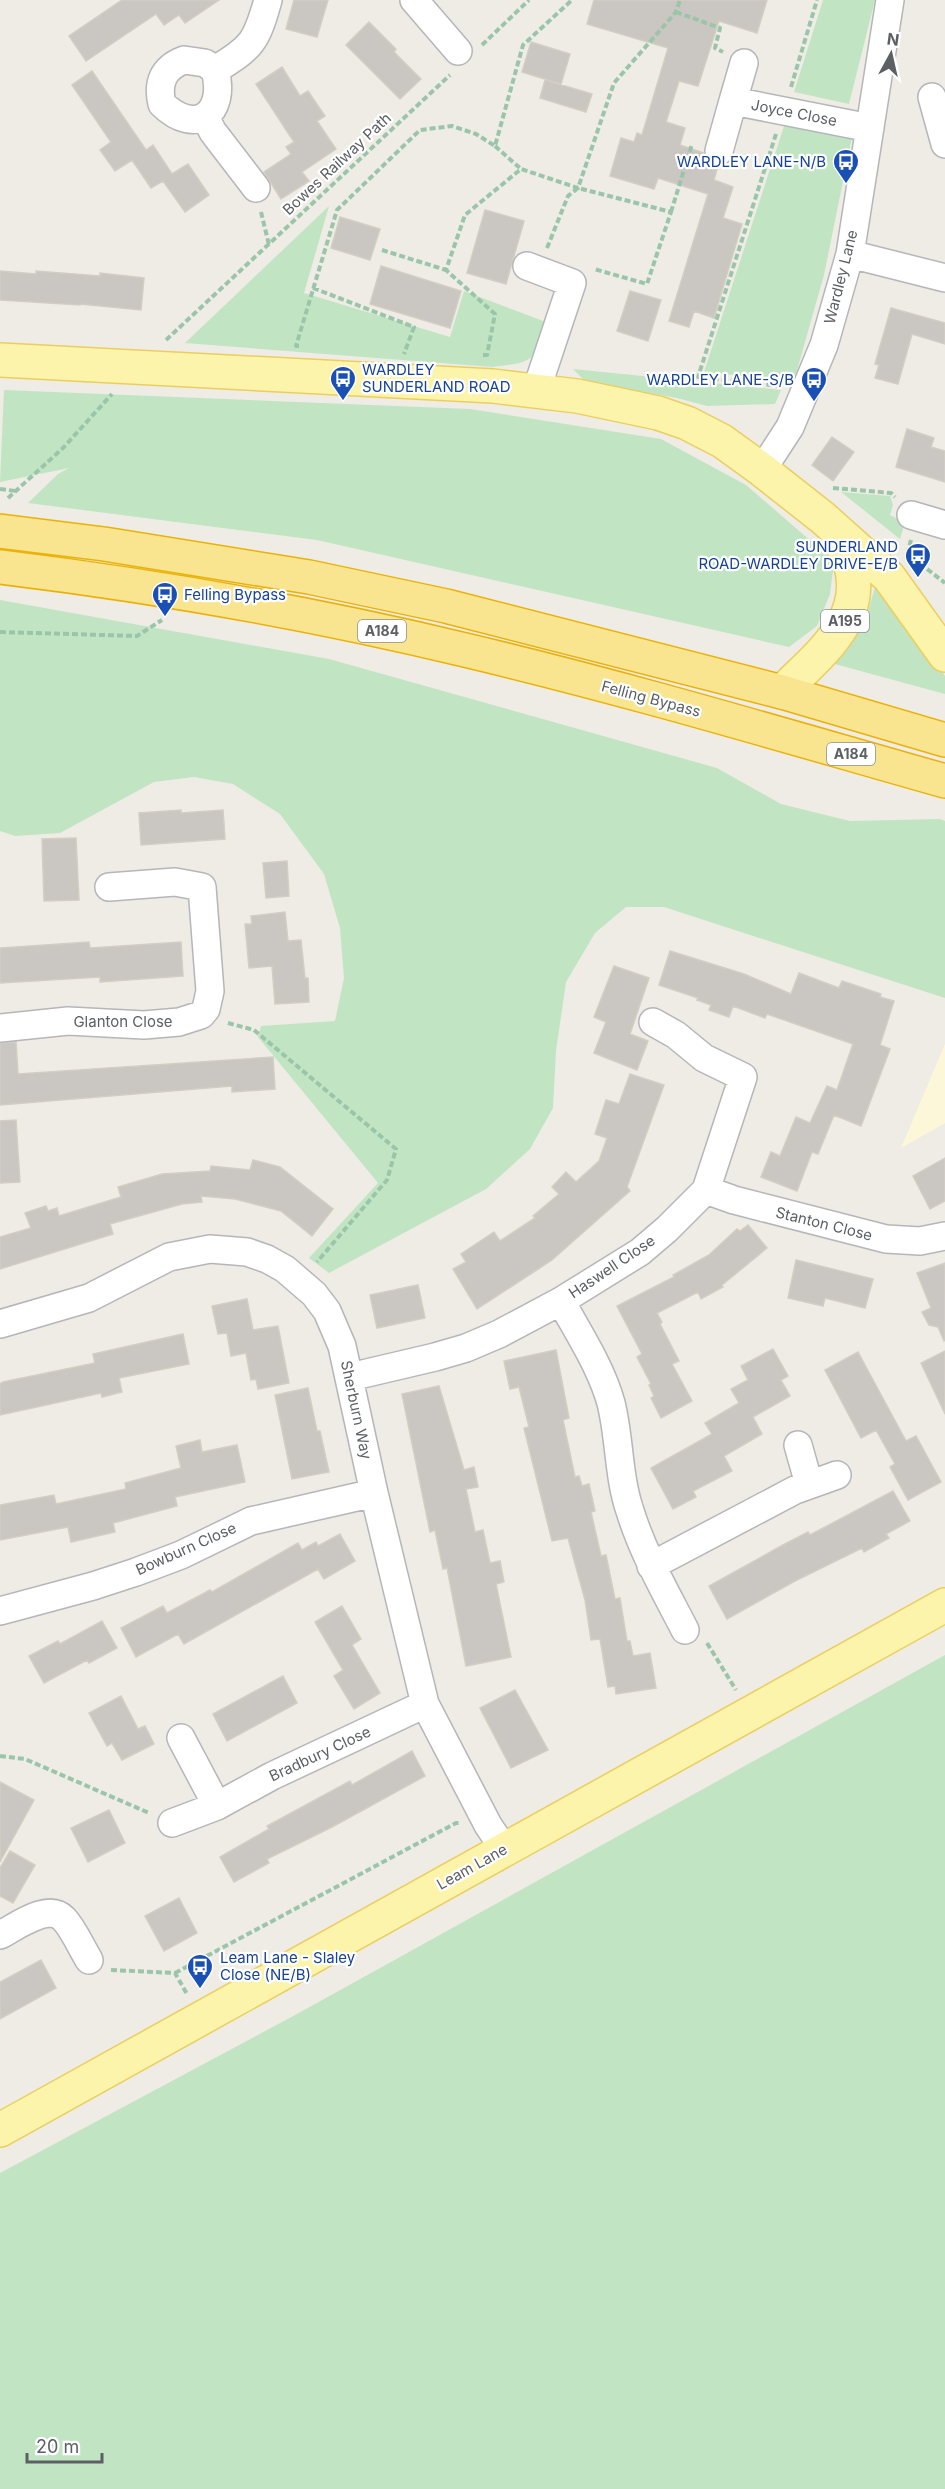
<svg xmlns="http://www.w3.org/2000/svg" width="945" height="2489" font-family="Inter,sans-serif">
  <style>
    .commercial { fill: #fdf7da }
    .green { fill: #c1e5c3 }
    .building { fill: #cac6c1; stroke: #d2cec2; stroke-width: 1.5 }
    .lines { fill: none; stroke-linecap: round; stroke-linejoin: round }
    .minor-casing { stroke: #b4b6ba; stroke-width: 30 }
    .major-casing { stroke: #ecce5e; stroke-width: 36 }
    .highway-casing { stroke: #eab208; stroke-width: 36 }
    .path { stroke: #9bc5aa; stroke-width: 4; stroke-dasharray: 6 3; stroke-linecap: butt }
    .minor { stroke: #fff; stroke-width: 27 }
    .major { stroke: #fcf4ab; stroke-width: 33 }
    .highway { stroke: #f9e590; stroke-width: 33 }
    .labels { text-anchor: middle; stroke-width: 4.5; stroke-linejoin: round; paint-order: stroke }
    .shield { fill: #fff; stroke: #8d8f92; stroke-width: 1.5 }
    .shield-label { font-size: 14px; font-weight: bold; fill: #5c5f64 }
    .street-label { font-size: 15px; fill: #5c5f64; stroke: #fff }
    .transit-label { font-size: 15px; fill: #164399; stroke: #fff; text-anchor: end }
  </style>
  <rect width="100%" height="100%" fill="#eeece4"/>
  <path class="commercial" d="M 945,1044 L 945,1123 L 901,1148 Z"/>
  <path class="green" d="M 823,0 L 875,0 L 849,104 L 794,92 Z
    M 785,123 L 852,137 L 824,275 L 794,381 L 704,372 Z
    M 329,206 L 304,293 L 450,337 L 464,291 L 546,322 C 534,362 535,362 493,367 L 185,343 Z
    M 573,369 L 781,390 L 775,404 L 707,406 L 677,398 L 586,382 Z
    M 4,390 L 470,409 L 661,439 L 746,485 L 834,561 L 830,594 L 817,626 L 789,647 L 317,540 L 28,503 L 58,474 L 69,468 L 0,482 Z
    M 841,492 L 890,496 L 893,505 L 890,515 L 898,519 L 903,529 L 900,539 Z
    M 877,580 L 945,676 L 945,694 L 831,663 L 852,638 L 867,615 Z
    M 0,600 L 329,659 L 717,768 L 781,804 L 850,821 L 940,819 L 945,821 L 945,998 L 664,907 L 626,907 L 595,933 L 566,982 L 556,1051 L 553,1108 L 530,1149 L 486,1189 L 329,1273 L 309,1258 L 378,1183 L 258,1037 L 261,1026 L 335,1021 L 344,978 L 340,928 L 324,874 L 280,814 L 233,784 L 194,777 L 154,782 L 60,833 L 15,836 L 0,831 Z
    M 945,1655 L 945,2489 L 0,2489 L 0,2173 L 297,2014 Z"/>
  <path class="building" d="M 122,0 L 219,0 L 185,23 L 179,15 L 164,25 L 156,14 L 86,61 L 69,36 Z
    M 294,0 L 328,0 L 317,37 L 286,29 Z
    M 594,0 L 767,0 L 757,33 L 719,21 L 698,86 L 679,81 L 666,122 L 685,128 L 680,145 L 704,153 L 708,162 L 718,166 L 714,180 L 733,187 L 723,218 L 742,224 L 714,318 L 694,311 L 689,327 L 669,321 L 708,194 L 658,178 L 654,189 L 610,176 L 621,138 L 634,142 L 637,133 L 642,135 L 668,48 L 587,24 Z
    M 369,22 L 396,49 L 394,52 L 421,79 L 400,99 L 346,45 Z
    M 531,42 L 570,54 L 561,84 L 522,72 Z
    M 282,67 L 300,96 L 308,91 L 325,116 L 317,121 L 336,149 L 302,172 L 309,181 L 281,199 L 264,172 L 291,154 L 286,147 L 294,142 L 256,84 Z
    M 92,71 L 146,150 L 153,145 L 172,174 L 188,164 L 209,195 L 185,212 L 163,181 L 151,188 L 132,160 L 115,171 L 100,150 L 111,142 L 72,85 Z
    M 545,80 L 592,94 L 586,112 L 540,98 Z
    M 485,210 L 524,221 L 506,284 L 467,273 Z
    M 340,217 L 380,229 L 370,260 L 331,248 Z
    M 381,266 L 461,291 L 450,328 L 370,304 Z
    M 0,271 L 36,274 L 36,271 L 100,276 L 100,273 L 144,278 L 141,310 L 80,304 L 80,305 L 0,300 Z
    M 630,291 L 661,300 L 648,341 L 617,331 Z
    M 891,308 L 945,323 L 945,344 L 912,334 L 898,384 L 875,378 L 879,365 L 875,364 Z
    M 907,429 L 934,438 L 931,447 L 945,451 L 945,482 L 896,467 Z
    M 832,437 L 854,452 L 833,481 L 812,465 Z
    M 181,810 L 181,813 L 223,810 L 225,839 L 141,845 L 139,813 Z
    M 76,838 L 79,900 L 44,901 L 42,839 Z
    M 287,861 L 289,896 L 266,898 L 263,863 Z
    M 285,912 L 288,941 L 301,940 L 305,978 L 308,978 L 309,1002 L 275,1004 L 272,966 L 249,968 L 245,924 L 252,924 L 251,916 Z
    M 89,942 L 90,948 L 181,942 L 183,976 L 100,982 L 100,977 L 0,983 L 0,948 Z
    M 670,951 L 744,974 L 791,994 L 799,973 L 839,988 L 842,981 L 881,994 L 880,997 L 894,1001 L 880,1045 L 890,1049 L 861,1126 L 834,1115 L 818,1154 L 812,1152 L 797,1191 L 761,1177 L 771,1152 L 780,1156 L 796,1117 L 810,1123 L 827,1086 L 837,1090 L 853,1044 L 767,1014 L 765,1018 L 733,1006 L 729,1017 L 709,1010 L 711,1005 L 697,1000 L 698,998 L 659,985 Z
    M 614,966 L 649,978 L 630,1034 L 648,1041 L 637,1070 L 594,1053 L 606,1022 L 594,1017 Z
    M 16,1042 L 18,1074 L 273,1057 L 275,1089 L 232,1092 L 232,1086 L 0,1105 L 0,1043 Z
    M 630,1074 L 664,1085 L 627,1187 L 630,1191 L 552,1260 L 477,1309 L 453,1269 L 466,1262 L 461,1254 L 494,1232 L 500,1241 L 535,1218 L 533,1216 L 559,1194 L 552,1187 L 566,1172 L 576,1182 L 599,1161 L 607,1138 L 595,1134 L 606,1100 L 619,1104 Z
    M 16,1120 L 20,1182 L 0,1183 L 0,1121 Z
    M 945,1158 L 945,1201 L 930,1209 L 913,1176 Z
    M 253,1160 L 280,1167 L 333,1209 L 312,1236 L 281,1211 L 235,1199 L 201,1196 L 202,1202 L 182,1204 L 110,1224 L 113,1234 L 0,1269 L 0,1237 L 31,1228 L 25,1213 L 46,1206 L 48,1211 L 57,1208 L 59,1216 L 121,1197 L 118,1187 L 162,1174 L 210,1171 L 211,1166 L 250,1170 Z
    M 748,1225 L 767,1248 L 722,1285 L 723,1287 L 701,1299 L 698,1292 L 657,1313 L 662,1322 L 660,1324 L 679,1361 L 672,1364 L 692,1401 L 661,1418 L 651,1398 L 654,1396 L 649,1385 L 651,1384 L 637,1357 L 642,1354 L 617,1306 L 674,1277 L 673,1275 L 709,1255 L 737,1229 L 740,1231 Z
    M 796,1260 L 873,1279 L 865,1308 L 825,1298 L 823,1306 L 788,1298 Z
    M 945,1263 L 945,1340 L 944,1341 L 938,1327 L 929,1325 L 922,1312 L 931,1308 L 917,1273 Z
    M 418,1285 L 425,1318 L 377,1328 L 370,1295 Z
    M 247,1299 L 253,1330 L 278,1326 L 289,1383 L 258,1389 L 256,1379 L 251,1380 L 246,1353 L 231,1356 L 227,1333 L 218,1334 L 212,1306 Z
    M 183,1334 L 189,1364 L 119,1378 L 122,1392 L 102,1397 L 101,1393 L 0,1415 L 0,1384 L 3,1382 L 95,1363 L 93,1354 Z
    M 773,1349 L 788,1376 L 781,1380 L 790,1396 L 753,1417 L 762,1434 L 724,1456 L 732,1471 L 693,1491 L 696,1497 L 673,1509 L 651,1468 L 712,1434 L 705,1423 L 739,1403 L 731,1389 L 748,1380 L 741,1366 Z
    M 556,1350 L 569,1418 L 563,1420 L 575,1477 L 579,1476 L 582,1486 L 589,1484 L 595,1511 L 591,1512 L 601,1556 L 606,1555 L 615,1599 L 620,1598 L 627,1641 L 630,1641 L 633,1656 L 650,1653 L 656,1688 L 616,1694 L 615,1686 L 608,1687 L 600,1639 L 591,1640 L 585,1600 L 568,1538 L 552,1541 L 524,1428 L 529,1427 L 519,1387 L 510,1389 L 504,1361 Z
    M 945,1351 L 945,1414 L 921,1363 Z
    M 858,1352 L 906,1441 L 916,1436 L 941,1482 L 908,1500 L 890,1467 L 895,1464 L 876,1430 L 861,1438 L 825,1370 Z
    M 439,1386 L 464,1470 L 474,1467 L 478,1487 L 466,1489 L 475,1532 L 483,1530 L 490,1563 L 500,1561 L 504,1582 L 496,1584 L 511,1657 L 466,1666 L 447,1568 L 443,1569 L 435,1530 L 430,1532 L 402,1394 Z
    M 308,1388 L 317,1431 L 320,1431 L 329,1472 L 292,1479 L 275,1395 Z
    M 200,1440 L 202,1452 L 237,1445 L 245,1482 L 175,1497 L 177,1506 L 113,1523 L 115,1532 L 71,1542 L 68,1527 L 0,1540 L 0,1505 L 54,1495 L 56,1504 L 126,1489 L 125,1483 L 181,1468 L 176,1446 Z
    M 893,1491 L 910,1521 L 886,1534 L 889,1538 L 864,1552 L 862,1548 L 795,1581 L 727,1619 L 709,1586 L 783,1545 L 808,1532 L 810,1535 Z
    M 340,1534 L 355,1561 L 324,1579 L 318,1569 L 184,1644 L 178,1634 L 136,1657 L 121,1628 L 163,1606 L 167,1613 L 210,1590 L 212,1592 L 298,1543 L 302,1550 L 316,1542 L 318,1546 Z
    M 342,1606 L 361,1639 L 352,1645 L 380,1693 L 354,1709 L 334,1676 L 343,1670 L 315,1622 Z
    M 102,1621 L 117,1648 L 89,1663 L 87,1660 L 44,1683 L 29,1656 L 58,1641 L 60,1644 Z
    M 283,1676 L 297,1703 L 227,1741 L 213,1714 Z
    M 515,1690 L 548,1750 L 511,1768 L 480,1708 Z
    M 121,1696 L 138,1729 L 145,1726 L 154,1744 L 122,1760 L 112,1743 L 107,1746 L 89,1713 Z
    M 412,1751 L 425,1776 L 332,1827 L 267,1859 L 269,1863 L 234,1882 L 220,1857 L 269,1829 L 267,1826 L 350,1781 L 352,1785 Z
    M 0,1782 L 34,1800 L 0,1862 Z
    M 109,1810 L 125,1843 L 88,1862 L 71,1828 Z
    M 10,1851 L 35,1865 L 13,1903 L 0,1896 L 0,1868 Z
    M 179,1898 L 197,1933 L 164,1951 L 145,1916 Z
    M 41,1960 L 56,1988 L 0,2019 L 0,1982 Z"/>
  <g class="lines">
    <defs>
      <path id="minor" d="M 414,0 L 458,51
        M 184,60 L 205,63 L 215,70 C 227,113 196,137 162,104 C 157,83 163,68 184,60 Z
        M 215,70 C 252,47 256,43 268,0
        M 932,97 L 945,144
        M 733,101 L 744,63
        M 205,117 L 213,132 L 256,188
        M 719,151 L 733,101 L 870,128
        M 850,254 L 945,278
        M 527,266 L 572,283 L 536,391
        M 762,470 L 790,427 L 824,345 L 850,254 L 890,0
        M 911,515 L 945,525
        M 0,1028 L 68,1021 L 144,1025 L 179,1022 L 201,1015 L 206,1009 L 210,991 L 202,887 L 175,882 L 109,887
        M 706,1190 L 734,1200 L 886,1239 L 920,1241 L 945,1236
        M 561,1301 C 579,1334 601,1367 611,1403 C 620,1439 618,1476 630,1511 C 643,1553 665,1591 685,1630
        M 0,1324 L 89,1298 L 169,1257 L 210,1249 L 247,1252 L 267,1259 L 285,1269 L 314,1294 L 327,1311 L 342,1346 L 374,1493 L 425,1704 L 488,1825 L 504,1849
        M 350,1377 L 435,1357 L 466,1348 L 499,1334 L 561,1301 L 640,1252 L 667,1229 L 706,1190 L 743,1077 L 704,1058 L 676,1035 L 653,1022
        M 798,1445 L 809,1484
        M 651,1566 L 795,1490 L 837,1475
        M 0,1611 L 93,1586 L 136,1572 L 181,1555 L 251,1521 L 374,1493
        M 181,1738 L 217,1806
        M 172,1823 L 217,1806 L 272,1776 L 425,1704
        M 0,1935 C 16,1927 48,1902 64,1919 C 74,1930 81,1947 89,1960"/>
      <path id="major" d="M 0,360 L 493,386 L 577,396 L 658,413 L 687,423 L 722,441 L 762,470 L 823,518 L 889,577 L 945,655
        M 782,692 C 817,656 870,618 849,560 C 846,551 841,543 837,534
        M 0,2130 L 945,1605"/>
      <path id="highway" d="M 0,531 L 104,544 L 309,577 L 446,606 L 782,692 L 945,740
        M 0,567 C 156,586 312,613 465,650 C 626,688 786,736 945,781"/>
    </defs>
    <use href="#minor" class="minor-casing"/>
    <use href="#major" class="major-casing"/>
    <use href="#highway" class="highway-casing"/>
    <path class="path" d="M 676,12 L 720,28 L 715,48 L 723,52
      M 482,45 L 529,0
      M 791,87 L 817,0
      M 776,134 L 698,377 L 781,386
      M 495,146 L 521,169
      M 261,212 L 269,245
      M 671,212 L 692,144
      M 547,248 L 568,196 L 578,188 L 671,212 L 647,284 L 594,269
      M 382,250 L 446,270
      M 313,288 L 414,327 L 404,354
      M 166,340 L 450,75
      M 299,346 L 296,346 L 337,210 L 420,130 L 452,126 L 476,134 L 495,146 L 523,45 L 572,0
      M 483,355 L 487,355 L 495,314 L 446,270 L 465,215 L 521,169 L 578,188 L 614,83 L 676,12 L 680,0
      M 833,488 L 891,493 L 895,497
      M 0,489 L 16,491
      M 8,498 L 63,448 L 112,394
      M 907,554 L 911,540
      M 913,558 L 945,583
      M 0,632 L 137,636 L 162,620
      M 228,1023 L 254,1030 L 396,1149 L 387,1180 L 317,1262
      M 707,1643 L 736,1690
      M 0,1756 L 25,1759 L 149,1813
      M 111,1970 L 175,1973 L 187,1994
      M 175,1973 L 456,1823 L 460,1823"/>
    <use href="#minor" class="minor"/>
    <use href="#major" class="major"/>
    <use href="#highway" class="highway"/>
  </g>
  <defs>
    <symbol id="bus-pin" viewBox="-11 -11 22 30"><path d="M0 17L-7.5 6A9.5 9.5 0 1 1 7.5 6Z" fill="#1a4fb4" stroke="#fff"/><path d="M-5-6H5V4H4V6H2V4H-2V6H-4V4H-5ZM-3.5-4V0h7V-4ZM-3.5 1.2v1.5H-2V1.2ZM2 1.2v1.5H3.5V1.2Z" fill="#fff"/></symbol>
  </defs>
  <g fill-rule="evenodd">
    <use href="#bus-pin" x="831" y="147" width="30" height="40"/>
    <use href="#bus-pin" x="328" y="364" width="30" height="40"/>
    <use href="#bus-pin" x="799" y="365" width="30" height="40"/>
    <use href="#bus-pin" x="903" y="541" width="30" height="40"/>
    <use href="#bus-pin" x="150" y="580" width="30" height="40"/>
    <use href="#bus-pin" x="185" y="1952" width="30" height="40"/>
  </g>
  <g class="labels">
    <g class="shield">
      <rect x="821" y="610" width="48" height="22" rx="4.5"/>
      <rect x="358" y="620" width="48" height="22" rx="4.5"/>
      <rect x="827" y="743" width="48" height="22" rx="4.5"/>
    </g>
    <g class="shield-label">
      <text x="845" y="626">A195</text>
      <text x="382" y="636">A184</text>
      <text x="851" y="759">A184</text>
    </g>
    <g class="street-label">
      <text transform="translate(794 113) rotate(11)" y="5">Joyce Close</text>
      <text transform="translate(337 164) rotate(-43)" y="5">Bowes Railway Path</text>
      <text transform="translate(841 277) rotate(-76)" y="5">Wardley Lane</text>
      <text transform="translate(651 699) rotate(15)" y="5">Felling Bypass</text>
      <text x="123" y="1027">Glanton Close</text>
      <text transform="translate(824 1224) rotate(14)" y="5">Stanton Close</text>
      <text transform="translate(612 1267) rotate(-34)" y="5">Haswell Close</text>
      <text transform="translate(356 1410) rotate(78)" y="5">Sherburn Way</text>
      <text transform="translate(186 1549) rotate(-24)" y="5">Bowburn Close</text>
      <text transform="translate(320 1754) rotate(-25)" y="5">Bradbury Close</text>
      <text transform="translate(472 1867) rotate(-29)" y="5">Leam Lane</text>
    </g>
    <g class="transit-label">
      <text x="826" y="167">WARDLEY LANE-N/B</text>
      <text x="362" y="375" text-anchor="start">WARDLEY<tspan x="362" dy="17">SUNDERLAND ROAD</tspan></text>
      <text x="794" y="385">WARDLEY LANE-S/B</text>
      <text x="898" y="552">SUNDERLAND<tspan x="898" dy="17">ROAD-WARDLEY DRIVE-E/B</tspan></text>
      <text x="184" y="600" text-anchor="start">Felling Bypass</text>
      <text x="220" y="1963" text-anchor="start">Leam Lane - Slaley<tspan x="220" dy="17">Close (NE/B)</tspan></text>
    </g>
  </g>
  <g transform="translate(891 54) rotate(8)" stroke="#ffffff" stroke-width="4.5" paint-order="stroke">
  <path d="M0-4.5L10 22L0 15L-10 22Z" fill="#5c5f64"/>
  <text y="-9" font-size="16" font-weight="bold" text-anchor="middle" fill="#5c5f64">N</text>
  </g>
  <path d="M27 2453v9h75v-9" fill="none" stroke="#5c5f64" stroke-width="3"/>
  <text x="36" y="2453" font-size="18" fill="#5c5f64" stroke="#ffffff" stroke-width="4.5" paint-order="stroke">20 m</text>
</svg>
